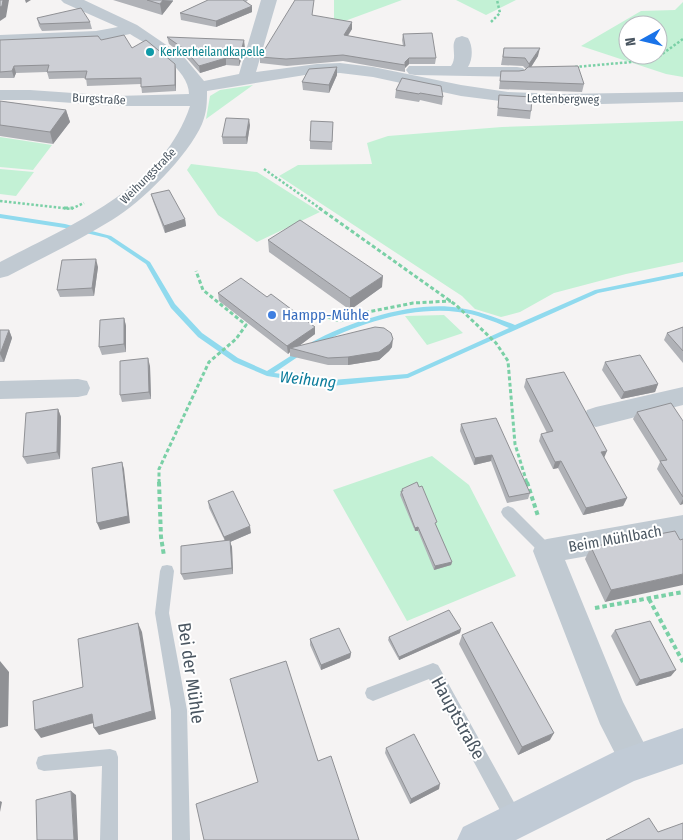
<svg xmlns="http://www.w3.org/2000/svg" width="683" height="840" font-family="'Fira Sans Condensed',sans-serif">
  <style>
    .green { fill: #c3f1d5; fill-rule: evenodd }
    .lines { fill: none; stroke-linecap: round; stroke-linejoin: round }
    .stream { fill: #90daee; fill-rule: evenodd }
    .path-far2 { stroke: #7ad0a6; stroke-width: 2.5; stroke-dasharray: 2.5 2; stroke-linecap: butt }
    .path-far1 { stroke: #7ad0a6; stroke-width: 3; stroke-dasharray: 4 2.5; stroke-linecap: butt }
    .path { stroke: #7ad0a6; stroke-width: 4; stroke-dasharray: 4.5 3; stroke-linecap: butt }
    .service { fill: #c1cad2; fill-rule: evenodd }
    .minor { fill: #c1cad2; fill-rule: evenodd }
    .secondary { fill: #c1cbd6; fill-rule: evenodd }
    .wall { fill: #b0b2b7 }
    .shaded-wall { fill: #909195 }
    .building { fill: #cdcfd5; stroke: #909195 }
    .culture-dot { fill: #0f9aa8; stroke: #fff; stroke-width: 2 }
    .shop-dot { fill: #3f7fe0; stroke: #fff; stroke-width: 2 }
    .labels { text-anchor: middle; stroke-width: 4; stroke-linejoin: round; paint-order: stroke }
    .far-culture-label { font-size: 12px; fill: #0d838f; stroke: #fff; text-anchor: start }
    .far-street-label { font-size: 12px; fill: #4a5661; stroke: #fff }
    .shop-label { font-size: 15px; fill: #366cbe; stroke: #fff; text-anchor: start }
    .street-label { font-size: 15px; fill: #4a5661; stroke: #fff }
    .water-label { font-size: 16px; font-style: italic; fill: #0c7c9b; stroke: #fff }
    .near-street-label { font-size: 18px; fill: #4a5661; stroke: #fff }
  </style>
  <rect width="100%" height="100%" fill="#f5f3f3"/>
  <path class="green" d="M 334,0 L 402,0 L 334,25 Z
    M 456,0 L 516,0 L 486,15 Z
    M 683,2 L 683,77 L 666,74 L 581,46 L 641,11 L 675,10 ZM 628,25 L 658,25 L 658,55 L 628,55 Z
    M 253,85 L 206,119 L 210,96 L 220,90 Z
    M 683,121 L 683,262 L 626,274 L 554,293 L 520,312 L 501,317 L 475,309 L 462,296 L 279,176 L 298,165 L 372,164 L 367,143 L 388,136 L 502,127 Z
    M 0,137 L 52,145 L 33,170 L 0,167 Z
    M 191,164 L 257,172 L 320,212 L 257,242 L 218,215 L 187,170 Z
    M 0,169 L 34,172 L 16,196 L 0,194 Z
    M 444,315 L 463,333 L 427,345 L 405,316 Z
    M 432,456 L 469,485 L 516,576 L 407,621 L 333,490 Z"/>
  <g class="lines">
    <path class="stream" d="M 0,214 L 65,224 L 111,236 L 150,262 L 175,304 L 202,333 L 238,358 L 267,371 L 300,350 L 303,352 L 302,354 L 274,373 L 332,380 L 407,374 L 509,328 C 493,321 476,314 458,312 C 413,306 355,324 316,346 L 312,346 L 311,344 L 312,342 C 351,321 416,300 460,308 C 479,311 497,318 515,325 L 595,290 L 683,272 L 683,276 L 598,293 L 408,378 L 332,386 L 267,376 L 234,362 L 198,337 L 171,308 L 146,264 L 107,238 L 65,228 L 0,218 Z"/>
    <path class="path-far2" d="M 491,22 L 500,13 L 497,0
      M 575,67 L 654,60 L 683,39
      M 264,169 L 321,209
      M 0,201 L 71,209 L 84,203"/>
    <path class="path-far1" d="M 64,208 L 73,208
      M 319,208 L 456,305 L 496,343 L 508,361 L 515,444 L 527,483
      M 328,317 L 340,321 L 368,312 L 413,303 L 451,301
      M 159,483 L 159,469 L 209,362 L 236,339 L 246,325 L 203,290 L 196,271"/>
    <path class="path" d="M 159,482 L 161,537 L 164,556
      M 527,482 L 538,516
      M 649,599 L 683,662
      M 595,608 L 683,592"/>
    <path class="service" d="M 508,506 L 513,508 L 552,547 L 554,551 L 552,555 L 547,557 L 542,555 L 503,516 L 501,512 L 503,508 Z
      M 167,565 L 172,566 L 174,571 L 169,613 L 187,710 L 190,840 L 172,840 L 171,710 L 155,613 L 160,571 L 162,566 Z
      M 433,663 L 438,665 L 521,815 L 524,821 L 521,827 L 515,830 L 509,827 L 429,679 L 373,701 L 367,698 L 365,693 L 367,688 Z
      M 110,749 L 116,751 L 118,757 L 118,840 L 100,840 L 102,766 L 44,771 L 38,769 L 36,763 L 38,757 L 44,755 Z"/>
    <path class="minor" d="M 61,0 L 84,0 L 137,25 L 184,57 L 204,81 L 239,74 L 261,0 L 277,0 L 256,72 L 317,64 L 340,63 L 373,67 L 461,85 L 508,92 L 561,94 L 683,92 L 683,102 L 561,105 L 508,102 L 461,96 L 373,77 L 340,73 L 305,75 L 207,91 C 207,102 207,112 202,124 C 188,156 142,202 112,220 C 78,241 42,258 8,276 L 0,278 L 0,262 C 71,225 163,188 190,106 L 116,106 L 30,100 L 0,100 L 0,90 L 30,90 L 116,96 L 189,94 C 189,69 150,46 130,34 L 96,41 L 0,45 L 0,35 L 96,31 L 118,27 L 64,3 Z
      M 462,36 L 468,38 C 473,46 473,59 468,67 L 517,67 L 523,68 L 526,72 L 523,76 L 517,77 L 415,75 L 409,74 L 406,70 L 409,66 L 451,66 C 458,56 450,47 456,38 Z
      M 78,379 L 87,381 L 90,388 L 87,395 L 78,397 L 0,399 L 0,381 Z
      M 683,387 L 683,405 L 596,427 L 587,424 L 584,417 L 587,410 L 596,407 Z
      M 683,515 L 683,539 L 565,560 L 623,702 L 653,761 L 649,773 L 637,777 L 625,773 L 600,724 L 533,551 L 537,542 L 547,539 Z"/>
    <path class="secondary" d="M 683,728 L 683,764 L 634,781 L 516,840 L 457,840 L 463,827 L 614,752 Z"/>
  </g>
  <path class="wall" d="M 113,0 L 173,0 L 173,1 L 162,15 Z
    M 208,0 L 248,0 L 246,2 L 252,12 L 216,27 L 181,20 L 180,13 Z
    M 313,15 L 352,29 L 348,36 L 403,46 L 402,40 L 403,34 L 436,58 L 435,64 L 409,64 L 405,68 L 405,72 L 343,61 L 287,66 L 260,63 L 260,57 Z
    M 37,18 L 90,22 L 92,29 L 42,31 L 39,26 Z
    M 167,37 L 245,48 L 239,66 L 226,65 L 200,73 L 185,56 L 169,44 Z
    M 0,40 L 101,40 L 132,48 L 175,64 L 176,71 L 176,91 L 142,93 L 141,84 L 87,86 L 86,78 L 49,79 L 47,72 L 16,73 L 14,78 L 0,78 Z
    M 504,48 L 538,56 L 531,67 L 584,84 L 582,92 L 499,89 L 501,71 L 519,71 L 525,70 L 526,69 L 523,66 L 501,65 Z
    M 337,67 L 337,75 L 329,93 L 303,90 L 302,82 Z
    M 402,78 L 443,97 L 442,105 L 420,100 L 419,102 L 395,98 L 396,90 Z
    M 499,95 L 531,111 L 530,119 L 497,116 Z
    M 0,101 L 66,110 L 70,122 L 53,144 L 0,136 Z
    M 333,122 L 332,150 L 310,149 L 310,141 Z
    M 250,125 L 247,144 L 223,144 L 222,137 Z
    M 151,194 L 185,219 L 186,226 L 165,233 L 153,201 Z
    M 268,240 L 382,287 L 350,310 L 269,252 Z
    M 98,267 L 94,296 L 60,297 L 57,290 Z
    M 218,293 L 315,334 L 300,345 L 392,347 L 389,351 L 379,360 L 348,365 L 328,365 L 290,356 L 290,352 L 288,354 L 219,301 Z
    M 124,318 L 126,326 L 126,352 L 102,355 L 99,347 Z
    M 683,327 L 683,363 L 664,340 L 667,333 Z
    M 0,330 L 9,330 L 12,338 L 4,362 L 0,362 Z
    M 605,362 L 658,384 L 655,392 L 621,399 L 602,370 Z
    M 150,366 L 151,399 L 122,402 L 120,395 Z
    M 526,379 L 604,458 L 627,498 L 623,506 L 583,515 L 558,468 L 553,469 L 539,441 L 541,434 L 547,433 L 524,387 Z
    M 58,409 L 61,417 L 60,459 L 27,464 L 23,457 Z
    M 637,412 L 683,421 L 683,504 L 680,505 L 657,469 L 660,462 L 633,419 Z
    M 461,424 L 530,493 L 528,499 L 507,503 L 491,461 L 474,465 L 460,431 Z
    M 402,489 L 436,526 L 452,562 L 451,565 L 434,570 L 418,531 L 415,531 L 400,495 L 401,491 L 402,491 Z
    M 208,501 L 251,533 L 230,542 L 232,547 L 233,574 L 184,580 L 181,574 L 225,541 L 209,508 Z
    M 680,540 L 605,602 L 585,559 L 591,547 Z
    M 461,629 L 460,633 L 399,660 L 388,640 L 389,637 Z
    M 615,630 L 671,676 L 636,686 L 611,636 Z
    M 462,635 L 550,740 L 518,755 L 459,644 Z
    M 310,639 L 351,653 L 350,658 L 321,670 L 310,645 Z
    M 386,748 L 439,789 L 410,804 L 385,753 Z"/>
  <path class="shaded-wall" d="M 3,0 L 9,0 L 6,17 L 0,21 L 0,7 Z
    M 25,0 L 31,0 L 26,3 Z
    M 163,0 L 173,1 L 162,15 L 160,4 Z
    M 252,6 L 252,12 L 216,27 L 216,21 Z
    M 352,22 L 352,29 L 344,41 L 344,35 Z
    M 244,40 L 245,48 L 239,66 L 239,59 Z
    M 540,48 L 538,56 L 528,72 L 529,64 Z
    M 226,58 L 226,65 L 200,73 L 199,66 Z
    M 409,58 L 409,64 L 405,68 L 405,62 Z
    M 175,64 L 176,71 L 176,91 L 175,85 Z
    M 14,66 L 16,73 L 14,78 L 12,71 Z
    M 337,67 L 337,75 L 329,93 L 329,85 Z
    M 66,110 L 70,122 L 53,144 L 50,132 Z
    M 249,119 L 250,125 L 247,144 L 246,137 Z
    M 185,219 L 186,226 L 165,233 L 164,226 Z
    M 96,259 L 98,267 L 94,296 L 92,288 Z
    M 383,276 L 382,287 L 350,310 L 350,298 Z
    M 124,318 L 126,326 L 126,352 L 124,344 Z
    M 315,327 L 315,334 L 295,349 L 290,348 L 290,352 L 288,354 L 287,346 Z
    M 9,330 L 12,338 L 4,362 L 0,354 Z
    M 393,339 L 392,347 L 389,351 L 379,360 L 348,365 L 348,357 Z
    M 148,358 L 150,366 L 151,399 L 149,392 Z
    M 658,384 L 655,392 L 621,399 L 624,392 Z
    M 58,409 L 61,417 L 60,459 L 57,452 Z
    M 607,451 L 604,458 L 601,452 Z
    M 492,455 L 491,461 L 474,465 L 475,458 Z
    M 561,461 L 558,468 L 553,469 L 555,462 Z
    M 122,462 L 124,469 L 130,523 L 100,530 L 97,523 Z
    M 627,498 L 623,506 L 583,515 L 586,508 Z
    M 683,499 L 683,504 L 680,505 Z
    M 250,526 L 251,533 L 230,542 L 232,547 L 233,574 L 224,537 Z
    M 418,527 L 418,531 L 415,531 L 415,528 Z
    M 452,562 L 451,565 L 434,570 L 435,566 Z
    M 683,574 L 683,585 L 605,602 L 611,590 Z
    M 138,623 L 142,632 L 156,719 L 99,735 L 94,728 Z
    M 461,629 L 460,633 L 399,660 L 399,657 Z
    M 351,653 L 350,658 L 321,670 L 321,665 Z
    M 0,661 L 9,672 L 8,726 L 0,728 Z
    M 676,670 L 671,676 L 636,686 L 640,680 Z
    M 92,714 L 97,722 L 41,738 L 35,730 Z
    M 554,733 L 550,740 L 518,755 L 522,747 Z
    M 440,784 L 439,789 L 410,804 L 411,799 Z
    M 71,791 L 76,795 L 78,840 L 74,840 Z
    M 0,801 L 2,802 L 0,812 Z"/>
  <path class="building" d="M 0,0 L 3,0 L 2,6 L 0,7 Z
    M 147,0 L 163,0 L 160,4 Z
    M 208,0 L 243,0 L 252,6 L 216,21 L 180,13 Z
    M 295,0 L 314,0 L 312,15 L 352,22 L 344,35 L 405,46 L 403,34 L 432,33 L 436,58 L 409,58 L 405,62 L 405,65 L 343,55 L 286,59 L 260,57 Z
    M 81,8 L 90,22 L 40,24 L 37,18 Z
    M 124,35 L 132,48 L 146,40 L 175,64 L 175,85 L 141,87 L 141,78 L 85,79 L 87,71 L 47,72 L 49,65 L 14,66 L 12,71 L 0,72 L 0,40 L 98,36 L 101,40 Z
    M 167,37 L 244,40 L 239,59 L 226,58 L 199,66 L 184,49 Z
    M 504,48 L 540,48 L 529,64 L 525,58 L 503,57 Z
    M 578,66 L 584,84 L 500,81 L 501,71 L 519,71 L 525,70 L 528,67 Z
    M 337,67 L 329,85 L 302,82 L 309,69 Z
    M 402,78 L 441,86 L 443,97 L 420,93 L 419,94 L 396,90 Z
    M 499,95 L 532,97 L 531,111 L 498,108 Z
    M 0,101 L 66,110 L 50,132 L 0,125 Z
    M 226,118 L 249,119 L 246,137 L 222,137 Z
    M 311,121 L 333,122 L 332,142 L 310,141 Z
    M 169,190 L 185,219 L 164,226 L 151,194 Z
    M 300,220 L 383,276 L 350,298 L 268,240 Z
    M 96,259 L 92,288 L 57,290 L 62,260 Z
    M 241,278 L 267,297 L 271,294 L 315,327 L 287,346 L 218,293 Z
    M 124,318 L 124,344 L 99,347 L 100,320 Z
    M 375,327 L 384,328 L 391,333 L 393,339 L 390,344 L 379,352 L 348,357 L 328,358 L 290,348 Z
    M 683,327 L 683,351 L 667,333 Z
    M 0,330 L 9,330 L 0,354 Z
    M 640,355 L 658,384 L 624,392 L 605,362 Z
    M 148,358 L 149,392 L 120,395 L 120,361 Z
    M 564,372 L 607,451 L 601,452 L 627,498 L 586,508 L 561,461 L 555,462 L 541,434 L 553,431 L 526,379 Z
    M 671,403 L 683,421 L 683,497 L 660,461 L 667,460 L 637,412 Z
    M 58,409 L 57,452 L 23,457 L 26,413 Z
    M 496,418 L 530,493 L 509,497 L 492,455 L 475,458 L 461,424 Z
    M 122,462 L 128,516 L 97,523 L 92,468 Z
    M 417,482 L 419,487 L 422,486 L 437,522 L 435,523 L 452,562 L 435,566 L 418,527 L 415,528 L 401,491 L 403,491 L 402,489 Z
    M 233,491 L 250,526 L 224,537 L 208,501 Z
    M 675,531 L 680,540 L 683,539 L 683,574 L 611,590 L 591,547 Z
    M 230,540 L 232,568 L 181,574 L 181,546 Z
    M 449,610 L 461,629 L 399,657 L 389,637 Z
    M 650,621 L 676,670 L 640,680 L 615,630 Z
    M 492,622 L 554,733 L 522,747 L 462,635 Z
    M 138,623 L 152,711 L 94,728 L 92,714 L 35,730 L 33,701 L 83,687 L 78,639 Z
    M 339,628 L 351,653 L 321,665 L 310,639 Z
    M 286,661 L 318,761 L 331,756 L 359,840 L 204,840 L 196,804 L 258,782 L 230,679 Z
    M 414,734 L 440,784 L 411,799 L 386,748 Z
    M 71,791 L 74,840 L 37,840 L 36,800 Z
    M 649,818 L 658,832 L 683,823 L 683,840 L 606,840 Z"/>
  <circle class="culture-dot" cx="150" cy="52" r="5"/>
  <circle class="shop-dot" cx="272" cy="315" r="5"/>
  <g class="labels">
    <g class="far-culture-label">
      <text x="160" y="56">Kerkerheilandkapelle</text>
    </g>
    <g class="far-street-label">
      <text transform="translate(99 99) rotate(3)" y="4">Burgstraße</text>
      <text transform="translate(563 99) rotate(1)" y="4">Lettenbergweg</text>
      <text transform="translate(148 176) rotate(-45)" y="4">Weihungstraße</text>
    </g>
    <g class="shop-label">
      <text x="282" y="320">Hampp-Mühle</text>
    </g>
    <g class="street-label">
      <text transform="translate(615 539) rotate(-10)" y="5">Beim Mühlbach</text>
    </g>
    <g class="water-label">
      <text transform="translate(308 379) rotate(6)" y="6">Weihung</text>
    </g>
    <g class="near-street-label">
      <text transform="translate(191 673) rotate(82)" y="6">Bei der Mühle</text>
      <text transform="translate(458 718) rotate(61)" y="6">Hauptstraße</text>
    </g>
  </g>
  <g transform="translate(643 40) rotate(262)"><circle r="24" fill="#ffffff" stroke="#b7bbc0"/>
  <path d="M0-4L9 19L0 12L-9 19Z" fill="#1a73e8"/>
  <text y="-8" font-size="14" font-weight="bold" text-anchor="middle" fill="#4a5661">N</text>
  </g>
</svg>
